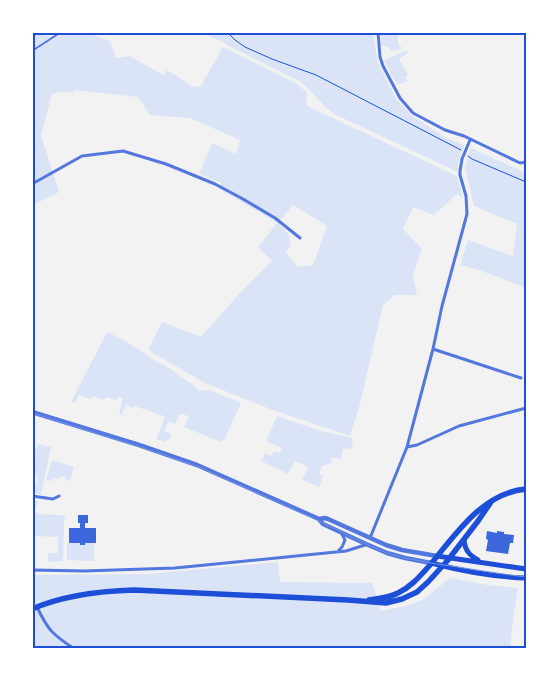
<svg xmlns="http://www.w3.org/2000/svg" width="559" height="681" font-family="'Playfair Display',serif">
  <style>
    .green { fill: #dbe4f7; fill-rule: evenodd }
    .building { fill: #3d67dc }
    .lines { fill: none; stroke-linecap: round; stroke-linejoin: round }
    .path { stroke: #1d4ed8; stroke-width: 1 }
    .service { stroke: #5277de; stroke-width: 2 }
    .minor { stroke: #5277de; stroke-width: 3 }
    .tertiary { stroke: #5277de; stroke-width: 4.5 }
    .secondary { stroke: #1d4ed8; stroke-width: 5 }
    .primary { stroke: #1d4ed8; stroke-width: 5.5 }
    .tram { stroke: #7290e2; stroke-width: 1 }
    .neatline { fill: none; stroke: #1d4ed8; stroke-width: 2 }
  </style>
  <rect width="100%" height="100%" fill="#f2f2f2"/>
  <path class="green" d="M 33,32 L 46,33 L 47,36 L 91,34 L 110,41 L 116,58 L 129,56 L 164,75 L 167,70 L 180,78 L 191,86 L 200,87 L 223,47 L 297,84 L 308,94 L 306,98 L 307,106 L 457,176 L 463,198 L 457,194 L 434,215 L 413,207 L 403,229 L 422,249 L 413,275 L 417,295 L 395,295 L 383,305 L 360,404 L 350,436 L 270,409 L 205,383 L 148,350 L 162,322 L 201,337 L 238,295 L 272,261 L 258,247 L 277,223 L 218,188 L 222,183 L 199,174 L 212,143 L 236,154 L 240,140 L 190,118 L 150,115 L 138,97 L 75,90 L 73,92 L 61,92 L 52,94 L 41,135 L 59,192 L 33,205 ZM 293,205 L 327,226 L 313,265 L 298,267 L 286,252 L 291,246 L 288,233 L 278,223 Z
    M 202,33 L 373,33 L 378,63 L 397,100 L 411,115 L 443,136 L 464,145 L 458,164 L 458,172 L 334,114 C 321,105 312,90 299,81 L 225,44 L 225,43 Z
    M 384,33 L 398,33 L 398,45 L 401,46 L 401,49 L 391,51 L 389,47 L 386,47 L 384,45 L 381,47 L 381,34 Z
    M 407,50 L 408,53 L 399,59 L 408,74 L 405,77 L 408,81 L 398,85 L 392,77 L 384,60 Z
    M 471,148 L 526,173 L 526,288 L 479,270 L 460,265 L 468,240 L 513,256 L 517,224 L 474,206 L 465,167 Z
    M 107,332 L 124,340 L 157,362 L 169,368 L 196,387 L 199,391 L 210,390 L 241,403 L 224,440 L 222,439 L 221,442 L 184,427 L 189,416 L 180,414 L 175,424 L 168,422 L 164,431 L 171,434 L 169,440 L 166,440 L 165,442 L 156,439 L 165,417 L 161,415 L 153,413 L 153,412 L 134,406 L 133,408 L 126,404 L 122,415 L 119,414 L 123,398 L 118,397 L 116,400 L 106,397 L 104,400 L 92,396 L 91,399 L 78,395 L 76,403 L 71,402 Z
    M 277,416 L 321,431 L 353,438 L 352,449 L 343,448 L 341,459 L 332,457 L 331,463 L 322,466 L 319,474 L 323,476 L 319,487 L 302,480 L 308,467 L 295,461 L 288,474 L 261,461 L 265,453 L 271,456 L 274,451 L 279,453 L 282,448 L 266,441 Z
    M 38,444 L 51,447 L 41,494 L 33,493 L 33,486 L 38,485 L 37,482 L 38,481 L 36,474 L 33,476 L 33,448 L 36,449 Z
    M 52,460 L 74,467 L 70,481 L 66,480 L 66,477 L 60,476 L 59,479 L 53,478 L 52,481 L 46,480 Z
    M 33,500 L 38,501 L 35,512 L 39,513 L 39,514 L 52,515 L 53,514 L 65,516 L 64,523 L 63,561 L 48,562 L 48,553 L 58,553 L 58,537 L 33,536 Z
    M 67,543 L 94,543 L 94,561 L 67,560 Z
    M 278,562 L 280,582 L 372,583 L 381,611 L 406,606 L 424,599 L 450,578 L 488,585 L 518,588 L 514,612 L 510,648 L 33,648 L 32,575 L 148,574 Z"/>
  <path class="building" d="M 78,515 L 88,515 L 88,523 L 85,523 L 85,528 L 96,528 L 96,543 L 85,543 L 85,545 L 80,545 L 80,543 L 69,543 L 69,528 L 80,528 L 80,523 L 78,523 Z
    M 487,531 L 497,533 L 497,531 L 504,532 L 504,534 L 514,535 L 513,543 L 510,543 L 508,554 L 486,551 L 488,540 L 486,539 Z"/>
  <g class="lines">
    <path class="path" d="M 227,32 L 235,40 L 245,47 L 272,59 L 316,75 L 461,150
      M 468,156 L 472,159 L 526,182"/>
    <path class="service" d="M 32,51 L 61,32"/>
    <path class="minor" d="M 378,32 L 380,57 L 383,66 L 400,98 L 413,113 L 445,130 L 464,136 L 520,163 L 526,162
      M 32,184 L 82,156 L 123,151 L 166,164 L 215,184 L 243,199 L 275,218 L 300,238
      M 433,349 L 521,378
      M 407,447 L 417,445 L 459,426 L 526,408
      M 32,496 L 53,499 L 59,496
      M 370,538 L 407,447 L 433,349 L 442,306 L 467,214 L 466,196 L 460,175 L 460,171 L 462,159 L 470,140
      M 339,550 L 342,547 L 345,540 L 342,534
      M 32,570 L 84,571 L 175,568 L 346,551 L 365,545
      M 37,607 C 48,630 52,634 73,648"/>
    <path class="tertiary" d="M 32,412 L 139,445 L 197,465 L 319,519 L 323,524 L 366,544 L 387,553 L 405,558 L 431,563
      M 319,519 L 325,518 L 328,519 L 386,545 L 402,550 L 437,556"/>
    <path class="secondary" d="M 464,540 C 465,550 469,555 478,560
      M 437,556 L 526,569
      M 431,563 C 462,571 494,577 526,578"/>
    <path class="primary" d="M 369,600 C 379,598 389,598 398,593 C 411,587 420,576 430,565 C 456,534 482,493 526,489
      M 32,609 C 64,595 100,591 134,590 L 348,600 L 386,603 L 402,599 L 417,592 L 428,582 L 448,560 L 478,521 L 491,502"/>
    <path class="tram" d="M 32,413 L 156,452 L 199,467 L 315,519 L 366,544 L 387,553 L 405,558 L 431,563 L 503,574 L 526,577"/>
  </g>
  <rect width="559" height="681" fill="none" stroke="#ffffff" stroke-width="68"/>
  <rect x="34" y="34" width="491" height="613" class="neatline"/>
</svg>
